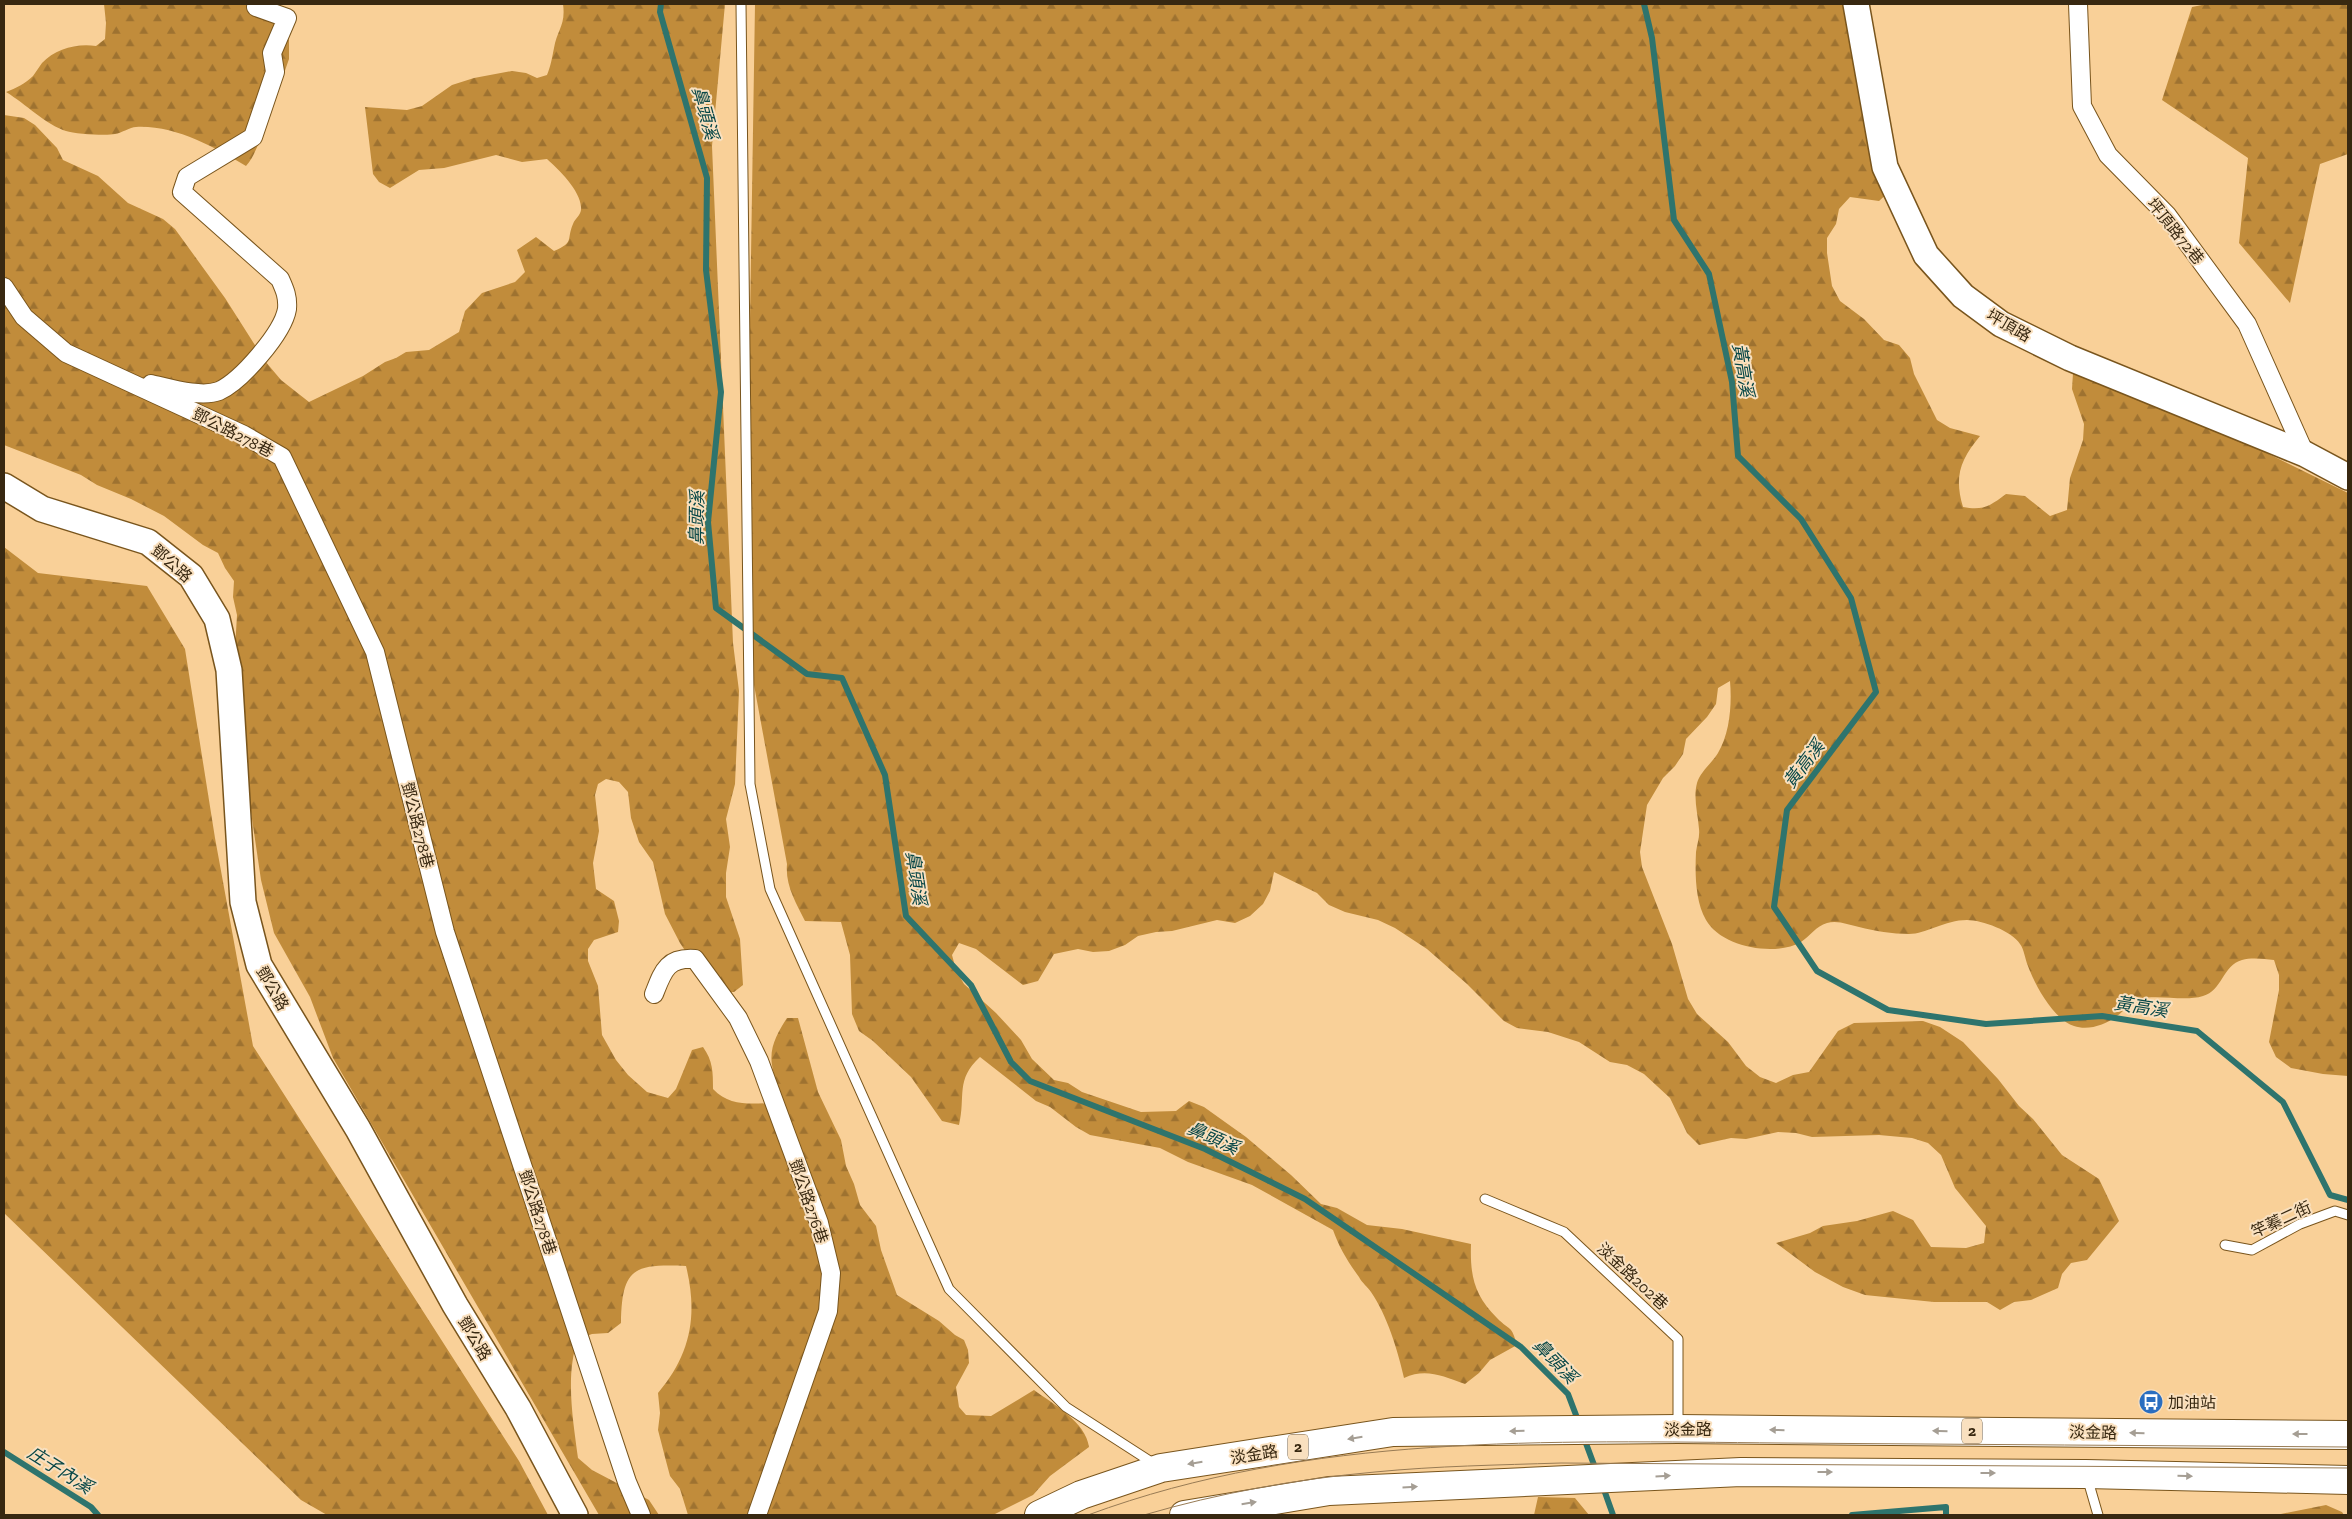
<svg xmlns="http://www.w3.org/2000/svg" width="2352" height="1519" font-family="'Zilla Slab','Noto Sans TC',serif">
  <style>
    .forest { fill: url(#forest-firs) }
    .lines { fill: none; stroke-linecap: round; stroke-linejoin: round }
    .stream { stroke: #2e746d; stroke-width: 6 }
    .lane-casing { stroke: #79551d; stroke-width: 11 }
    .street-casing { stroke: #79551d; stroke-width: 20 }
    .secondary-casing { stroke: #79551d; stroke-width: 28 }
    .primary-casing { stroke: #79551d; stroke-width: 30 }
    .lane { stroke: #fff; stroke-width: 9 }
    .street { stroke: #fff; stroke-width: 18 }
    .secondary { stroke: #fff; stroke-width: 25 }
    .primary { stroke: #fff; stroke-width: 28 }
    .tram { stroke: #987b54; stroke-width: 1 }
    .oneway { fill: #a59e94 }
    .labels { text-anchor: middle; stroke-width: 4; stroke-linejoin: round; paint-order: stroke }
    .shield { fill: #f9e0bf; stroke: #725f45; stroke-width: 1 }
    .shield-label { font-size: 15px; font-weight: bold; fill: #382811 }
    .street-label { font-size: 16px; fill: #382811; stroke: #f9e0bf }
    .poi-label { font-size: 16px; fill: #382811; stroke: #f9e0bf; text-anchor: start }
    .water-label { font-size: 18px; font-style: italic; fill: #084747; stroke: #f9e0bf }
  </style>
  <defs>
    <pattern id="forest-firs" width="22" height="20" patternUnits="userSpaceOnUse" patternTransform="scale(1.25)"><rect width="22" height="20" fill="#c18c3b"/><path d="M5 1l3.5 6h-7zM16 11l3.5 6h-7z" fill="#9e7230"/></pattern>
  </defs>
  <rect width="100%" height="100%" fill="#f9d098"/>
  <path class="forest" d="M 104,4 L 269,4 L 279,27 L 289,40 L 289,59 L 263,134 C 257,146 254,157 246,166 C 214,147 175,125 136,127 C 130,127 122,133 115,134 C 107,136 75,134 66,131 C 46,125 26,104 6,92 C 16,88 25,84 33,76 C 36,72 39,67 42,63 C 55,49 77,43 96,46 L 105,39 L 106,23 Z
    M 563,4 L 725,4 L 712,146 L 733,643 L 739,691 L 735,784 L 726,819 L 730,847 L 726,873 L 726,897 L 740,939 L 743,985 L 734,992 L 725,992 L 688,955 L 680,943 L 665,914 L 653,862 L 639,842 L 631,818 L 628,792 L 619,782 L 606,779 L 598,784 L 595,795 L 599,831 L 593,863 L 596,889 L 614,901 L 619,921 L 618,932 L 594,940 L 588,949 L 588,961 L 598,986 L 602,1035 L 616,1060 L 628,1075 L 647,1092 L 668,1098 L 676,1089 L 692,1050 L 703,1047 C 713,1061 713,1072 713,1089 C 731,1108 753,1103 777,1103 C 780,1088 774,1079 772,1065 C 769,1047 778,1032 787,1018 L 798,1018 L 818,1092 L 841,1140 L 846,1166 L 854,1184 L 860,1205 L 876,1226 L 881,1250 L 897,1295 L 939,1321 L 955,1335 L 964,1340 L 968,1350 L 969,1363 L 956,1387 L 959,1407 L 966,1415 L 991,1416 L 1034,1390 C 1053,1404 1086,1422 1089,1447 L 1050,1476 L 1033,1495 L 993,1515 L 688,1515 L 680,1489 L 670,1476 L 666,1461 L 658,1430 L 660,1413 L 658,1393 C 691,1354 698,1315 686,1266 C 633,1264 622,1268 621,1323 L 608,1333 L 592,1334 L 578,1339 C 565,1375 573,1420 578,1458 L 592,1470 L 649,1500 L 659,1515 L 599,1515 L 333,1058 L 310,997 L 274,933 L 261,880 L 251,812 L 235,649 L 237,615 L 233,597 L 234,581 L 225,568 L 218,553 L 203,545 L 164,516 L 131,499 L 97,485 L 81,475 L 4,445 L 4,115 L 24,118 L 35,125 L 57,148 L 63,160 L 98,176 L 128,203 L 163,219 L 175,229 L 225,298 L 265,361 L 281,380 L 309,402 L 363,376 L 385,362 L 396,358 L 406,352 L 429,350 L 459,332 L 465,311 L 482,293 L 515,282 L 525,272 L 517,250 L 536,237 L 554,251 C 575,242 566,240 573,224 C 575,218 582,215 581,207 C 580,190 559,170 547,159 L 522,162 L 496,155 L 444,168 L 419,170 L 390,188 L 379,182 L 373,174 L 365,107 L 407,110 L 422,106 L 452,85 L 474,78 L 512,71 L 526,73 L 537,78 L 547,75 C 551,65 552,58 554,48 C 557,30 566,25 563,4 Z
    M 755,4 L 1856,4 L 1890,191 L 1879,201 L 1850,197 L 1839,209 L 1836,224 L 1827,238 L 1827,253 L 1832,286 L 1840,301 L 1864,319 L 1884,340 L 1899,345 L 1910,358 L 1914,374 L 1937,420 L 1950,428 L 1980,436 C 1960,460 1954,477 1963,507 C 1983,511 1990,506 2006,494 L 2025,496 L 2050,516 L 2067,510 L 2070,478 L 2083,440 L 2084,424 L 2072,389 L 2073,373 L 2091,374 L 2137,389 L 2348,493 L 2348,1076 L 2323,1074 L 2291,1068 L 2276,1057 L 2269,1042 L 2279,990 L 2279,975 L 2274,960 C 2264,959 2252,957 2242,960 C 2223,965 2222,991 2203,996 C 2184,1002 2159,994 2139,999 C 2133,1001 2129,1007 2124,1010 C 2112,1022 2091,1032 2074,1026 C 2054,1020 2035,985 2028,966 C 2025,959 2024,949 2020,944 C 2012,931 1982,920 1967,920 C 1945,920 1926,934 1909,934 C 1892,934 1875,931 1859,927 C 1849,925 1838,920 1827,923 C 1816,926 1810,936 1801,942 C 1775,957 1721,947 1706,920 C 1695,901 1695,873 1696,852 C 1697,844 1700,837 1699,829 C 1698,814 1693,798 1697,783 C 1700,772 1712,763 1718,753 C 1730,733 1732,704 1730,681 L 1718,688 L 1716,704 L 1707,717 L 1686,739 L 1683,754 L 1675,766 L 1663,778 L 1647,805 L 1640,852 L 1642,867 L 1672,944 L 1688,999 L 1697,1014 L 1728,1042 L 1746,1066 L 1760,1077 L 1776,1083 L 1793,1075 L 1809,1072 L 1838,1031 L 1854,1023 L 1923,1021 L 1940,1027 L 1963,1042 L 1998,1079 L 2019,1106 L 2033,1119 L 2062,1155 L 2099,1179 L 2119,1221 L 2087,1260 L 2071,1263 L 2062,1274 L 2058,1288 L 2031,1300 L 2014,1302 L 2000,1310 L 1987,1302 L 1934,1302 L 1865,1295 L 1843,1287 L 1815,1272 L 1776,1243 L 1810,1233 L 1823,1226 L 1857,1221 L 1893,1211 L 1913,1220 L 1931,1247 L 1966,1248 L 1984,1243 L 1986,1226 L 1955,1188 L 1941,1155 L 1928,1143 L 1912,1138 L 1879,1135 L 1812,1137 L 1796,1133 L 1778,1132 L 1746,1139 L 1731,1138 L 1699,1145 L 1687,1133 L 1670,1098 L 1644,1074 L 1627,1065 L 1610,1062 L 1579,1042 L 1548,1032 L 1517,1028 L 1504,1021 L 1467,984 L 1427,949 L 1395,928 L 1378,920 L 1345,912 L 1329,905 L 1317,893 L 1274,872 L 1270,891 L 1263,904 L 1250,916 L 1235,923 L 1217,920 L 1172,931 L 1156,932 L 1138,936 L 1125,945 L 1109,951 L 1093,952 L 1078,949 L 1054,954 L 1038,981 L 1023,985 L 976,949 L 959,943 L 952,955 L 956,970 L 964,984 L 996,1013 L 1021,1040 L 1032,1059 L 1054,1080 L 1068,1083 L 1082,1092 L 1141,1112 L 1176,1111 L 1189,1101 L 1204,1107 L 1246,1137 L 1291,1175 L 1321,1204 L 1337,1208 L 1367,1225 L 1402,1229 L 1471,1244 C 1470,1276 1474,1295 1497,1318 C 1511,1332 1511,1324 1517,1345 L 1490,1360 L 1479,1373 L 1465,1384 C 1442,1376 1426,1368 1404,1378 C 1398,1351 1387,1315 1371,1292 C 1368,1287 1362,1283 1359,1277 C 1348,1262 1339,1247 1333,1230 L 1252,1185 L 1188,1162 L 1160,1148 L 1090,1135 L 1076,1127 L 1050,1107 L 1036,1101 L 980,1057 C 955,1080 966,1096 959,1125 L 942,1121 L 911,1077 L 873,1041 L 859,1031 L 852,1014 L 850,955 L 841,922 L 805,921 C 796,903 785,885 787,864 L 745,636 Z
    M 2207,4 L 2348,4 L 2348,154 L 2320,164 L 2290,303 L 2239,243 L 2248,158 L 2162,100 L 2192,7 Z
    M 4,547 L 38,573 L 147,586 L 185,649 L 215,838 L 253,1046 L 519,1461 L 548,1515 L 327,1515 L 301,1500 L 4,1213 Z
    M 1538,1497 L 1575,1498 L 1589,1515 L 1534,1515 Z
    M 2326,1505 L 2342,1512 L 2344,1515 L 2276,1515 Z"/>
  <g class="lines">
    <path class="stream" d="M 661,4 L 660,12 L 707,178 L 706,270 L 721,392 L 708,522 L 716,608 L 807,674 L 842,678 L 885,775 L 906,916 L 971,985 L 1011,1062 L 1030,1081 L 1205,1149 L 1305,1199 L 1521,1347 L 1568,1394 L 1579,1423
      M 1644,4 L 1652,38 L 1674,220 L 1709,274 L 1732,382 L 1738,456 L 1801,519 L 1851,598 L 1876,692 L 1787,810 L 1774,907 L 1817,971 L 1888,1010 L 1986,1024 L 2102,1016 L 2197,1031 L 2283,1102 L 2330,1195 L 2348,1200
      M 1584,1438 L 1597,1473
      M 4,1452 L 91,1507 L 98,1515
      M 1602,1484 L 1613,1515
      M 1852,1515 L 1946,1507 L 1946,1515"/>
    <defs>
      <path id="lane" d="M 741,4 L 750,784 L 770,889 L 949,1289 L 1066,1407 L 1156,1465
        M 1485,1199 L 1564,1232 L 1678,1339 L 1678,1426
        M 2225,1245 L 2252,1250 L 2300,1224 L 2335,1211 L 2348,1215
        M 2087,1477 L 2098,1515"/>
      <path id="street" d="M 2078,4 L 2082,106 L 2108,155 L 2167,215 L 2247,324 L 2305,454
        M 4,287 L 24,317 L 66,353 L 244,435 L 282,457 L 375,652 L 445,932 L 627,1482 L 641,1515
        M 151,384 C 169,388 201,398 219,391 C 241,381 283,333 287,309 C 288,297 285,290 280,279 L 182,192 L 187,177 L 253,137 L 275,72 L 272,53 L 287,18 L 256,7
        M 654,994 C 663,971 667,957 695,959 L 738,1018 L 759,1061 L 819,1223 L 831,1273 L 828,1311 L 757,1515"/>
      <path id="secondary" d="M 1856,4 L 1885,167 L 1926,255 L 1963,296 L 2001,324 L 2070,358 L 2305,454 L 2348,477
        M 4,486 L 42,509 L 148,542 L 191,576 L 217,619 L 229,670 L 243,902 L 259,965 L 358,1129 L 455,1305 L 518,1408 L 575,1515"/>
      <path id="primary" d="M 1039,1515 L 1081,1495 L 1161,1468 L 1393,1432 L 1678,1429 L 2348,1435
        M 1184,1515 L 1329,1491 L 1741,1472 L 2086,1474 L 2348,1480"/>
    </defs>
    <use href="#lane" class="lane-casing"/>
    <use href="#street" class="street-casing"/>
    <use href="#secondary" class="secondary-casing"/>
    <use href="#primary" class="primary-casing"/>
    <use href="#lane" class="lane"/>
    <use href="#street" class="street"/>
    <use href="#secondary" class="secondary"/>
    <use href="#primary" class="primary"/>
    <path class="tram" d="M 1088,1515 C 1309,1433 1550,1441 1781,1443 C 1970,1444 2159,1446 2348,1447
      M 1144,1515 C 1219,1493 1297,1479 1375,1472 C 1436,1466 1499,1465 1561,1463 L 2348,1468"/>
  </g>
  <defs><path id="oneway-solid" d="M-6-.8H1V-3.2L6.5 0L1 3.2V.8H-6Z" transform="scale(1.25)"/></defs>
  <g class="oneway">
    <use href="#oneway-solid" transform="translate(1777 1430) rotate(-179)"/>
    <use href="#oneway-solid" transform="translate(1517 1431) rotate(179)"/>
    <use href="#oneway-solid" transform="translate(1940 1431) rotate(-179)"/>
    <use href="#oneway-solid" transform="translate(2137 1433) rotate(-179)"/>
    <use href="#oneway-solid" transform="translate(2300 1434) rotate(-180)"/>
    <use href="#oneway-solid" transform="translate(1355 1438) rotate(171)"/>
    <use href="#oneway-solid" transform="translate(1195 1463) rotate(171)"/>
    <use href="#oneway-solid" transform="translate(1825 1472)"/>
    <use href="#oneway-solid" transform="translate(1988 1473)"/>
    <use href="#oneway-solid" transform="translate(1663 1476) rotate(-3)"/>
    <use href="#oneway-solid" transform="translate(2185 1476) rotate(1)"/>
    <use href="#oneway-solid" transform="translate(1410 1487) rotate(-3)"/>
    <use href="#oneway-solid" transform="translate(1249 1503) rotate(-9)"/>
  </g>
  <defs>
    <symbol id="bus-disc" viewBox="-11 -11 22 22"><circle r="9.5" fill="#2a6ec0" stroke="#f9e0bf"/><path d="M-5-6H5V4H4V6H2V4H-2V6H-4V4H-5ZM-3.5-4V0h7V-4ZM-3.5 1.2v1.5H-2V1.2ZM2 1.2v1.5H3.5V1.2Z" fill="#fff"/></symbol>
  </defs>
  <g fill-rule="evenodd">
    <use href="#bus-disc" x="2137" y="1388" width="28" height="28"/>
  </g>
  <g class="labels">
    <g class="shield">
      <rect x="1962" y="1418.5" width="20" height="25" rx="4"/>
      <rect x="1288" y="1434.5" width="20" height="25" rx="4"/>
    </g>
    <g class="shield-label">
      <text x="1972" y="1436">2</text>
      <text x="1298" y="1452">2</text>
    </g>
    <g class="street-label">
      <text transform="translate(2176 231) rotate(51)" y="6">坪頂路72巷</text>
      <text transform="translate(2009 325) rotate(30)" y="6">坪頂路</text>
      <text transform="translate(233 432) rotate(27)" y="6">鄧公路278巷</text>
      <text transform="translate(172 563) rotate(41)" y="6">鄧公路</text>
      <text transform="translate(418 825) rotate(76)" y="6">鄧公路278巷</text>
      <text transform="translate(273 988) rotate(60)" y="6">鄧公路</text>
      <text transform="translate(809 1201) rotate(71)" y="6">鄧公路276巷</text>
      <text transform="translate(538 1212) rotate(72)" y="6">鄧公路278巷</text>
      <text transform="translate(2281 1219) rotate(-25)" y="6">竿蓁二街</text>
      <text transform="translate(1633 1276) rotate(43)" y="6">淡金路202巷</text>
      <text transform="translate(475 1338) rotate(59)" y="6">鄧公路</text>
      <text x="1688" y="1435">淡金路</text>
      <text transform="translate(2093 1432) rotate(1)" y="6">淡金路</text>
      <text transform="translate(1254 1454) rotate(-9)" y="6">淡金路</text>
    </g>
    <g class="poi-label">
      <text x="2168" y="1408">加油站</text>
    </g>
    <g class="water-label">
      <text transform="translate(705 113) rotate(75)" y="6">鼻頭溪</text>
      <text transform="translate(1743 370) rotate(81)" y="6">黃高溪</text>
      <text transform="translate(697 518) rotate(-89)" y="6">鼻頭溪</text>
      <text transform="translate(1804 764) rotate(-53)" y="6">黃高溪</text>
      <text transform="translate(916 878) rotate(82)" y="6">鼻頭溪</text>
      <text transform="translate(2141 1007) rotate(9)" y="6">黃高溪</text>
      <text transform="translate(1213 1138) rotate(24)" y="6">鼻頭溪</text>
      <text transform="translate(1555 1361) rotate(46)" y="6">鼻頭溪</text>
      <text transform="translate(60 1470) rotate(32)" y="6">庄子內溪</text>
    </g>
  </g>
  <rect width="2352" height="1519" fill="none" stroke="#382811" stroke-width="10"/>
</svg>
